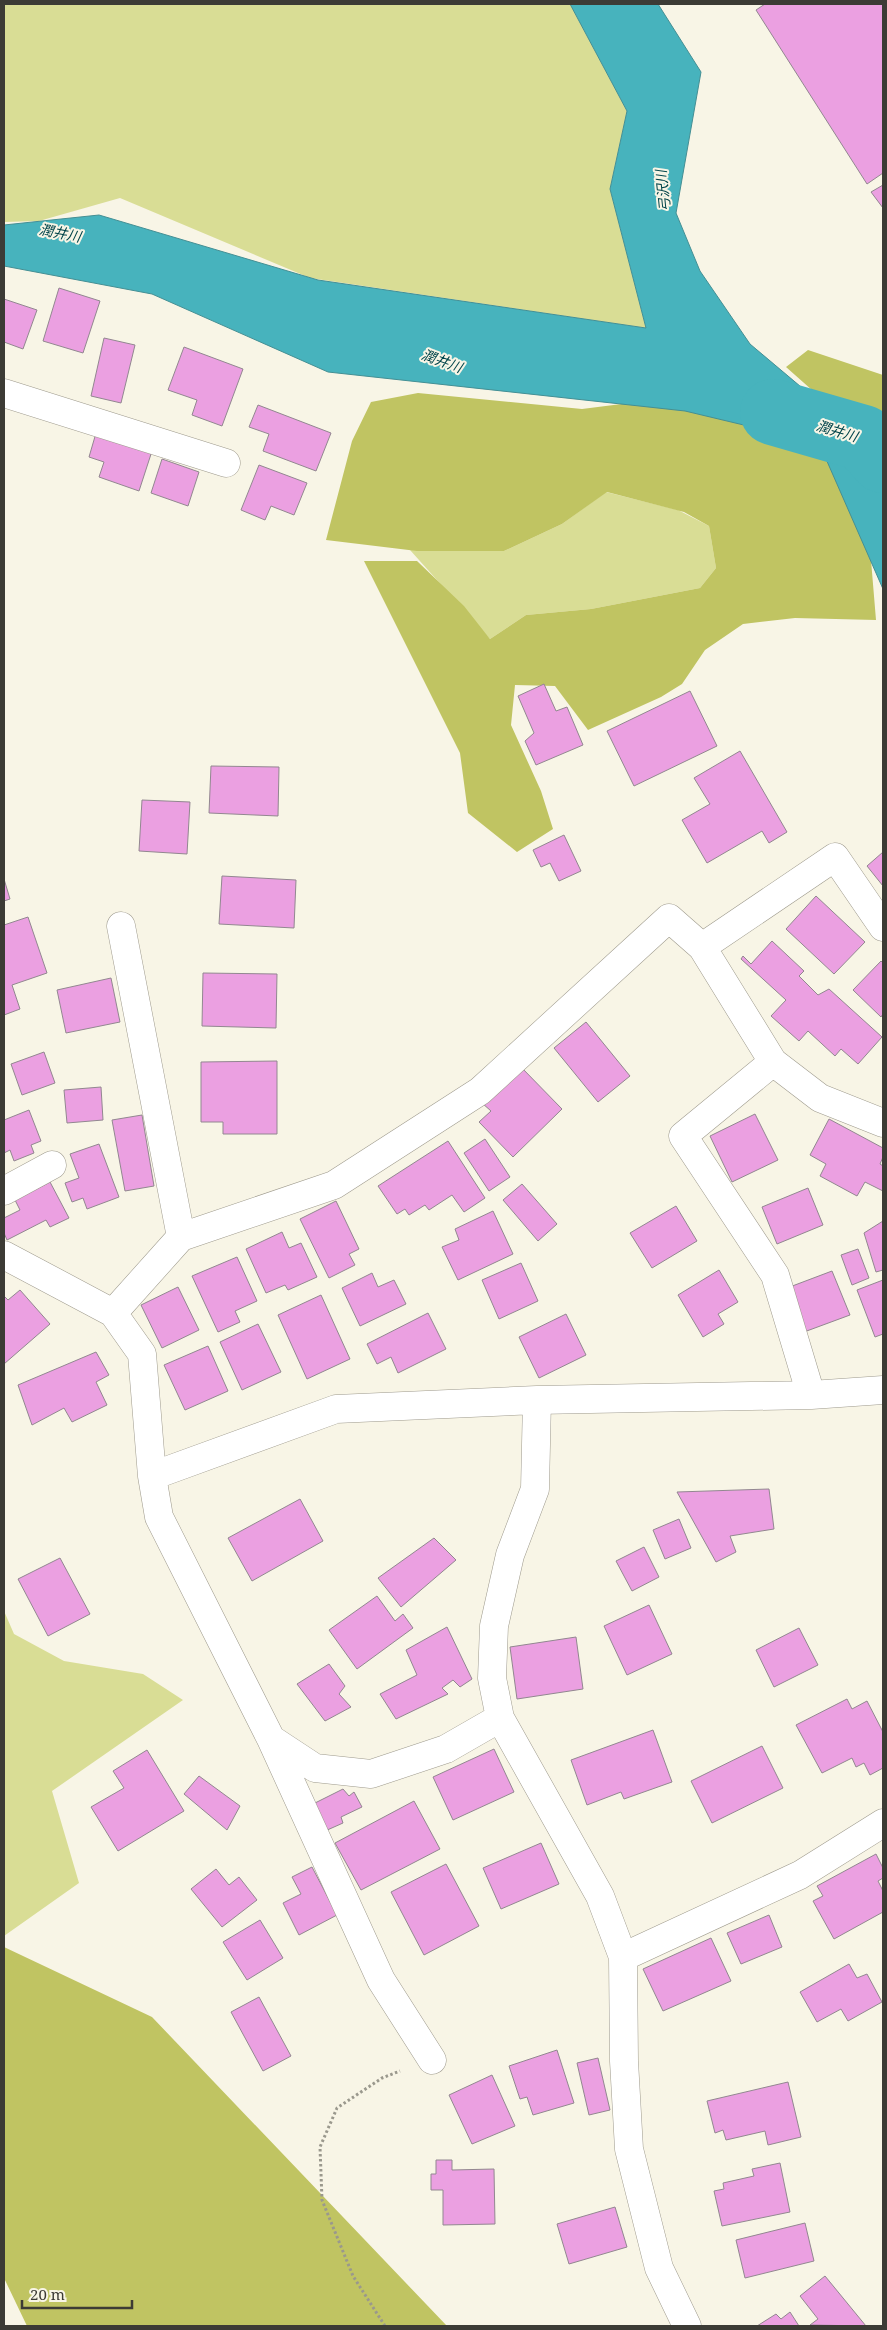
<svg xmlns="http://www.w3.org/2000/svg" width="887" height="2330" font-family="'Noto Serif','Noto Sans JP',serif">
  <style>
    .green { fill: #d9dd95 }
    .forest { fill: #c0c462 }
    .water { fill: #47b3bd; stroke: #448f94 }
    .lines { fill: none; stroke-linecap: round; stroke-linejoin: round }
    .river { stroke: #47b3bd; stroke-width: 66 }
    .building { fill: #eba0e1; stroke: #928790 }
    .minor-casing { stroke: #9e9a8d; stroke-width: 29 }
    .path { stroke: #9a988d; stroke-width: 3; stroke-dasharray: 2.5 2.5; stroke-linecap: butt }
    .minor { stroke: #fff; stroke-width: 28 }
    .labels { text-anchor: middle; stroke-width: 4; stroke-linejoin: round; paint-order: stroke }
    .water-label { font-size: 14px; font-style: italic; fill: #00444a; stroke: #f8f5e6 }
  </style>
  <rect width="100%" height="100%" fill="#f8f5e6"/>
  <path class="green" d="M 4,4 L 570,4 L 627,111 L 610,189 L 646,328 L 310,278 L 120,198 L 39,221 L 4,222 Z
    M 606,492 L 678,510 L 709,526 L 716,568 L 700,588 L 591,609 L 526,615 L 490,639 L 410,550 L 504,551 L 562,524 Z
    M 4,1611 L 14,1634 L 64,1661 L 143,1674 L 183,1700 L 52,1791 L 79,1883 L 4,1936 Z"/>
  <path class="forest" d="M 808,350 L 883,375 L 883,453 L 786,367 Z
    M 418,393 L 582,409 L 661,399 L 819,443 L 870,548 L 876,620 L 795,618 L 743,624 L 705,650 L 682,684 L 661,697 L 588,730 L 555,686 L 515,685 L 511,725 L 541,791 L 553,829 L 517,852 L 468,813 L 460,753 L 364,561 L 417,561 L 464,606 L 490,639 L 526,615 L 591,609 L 700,588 L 716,568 L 709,526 L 684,512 L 607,492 L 562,524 L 504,551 L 417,551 L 326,540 L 352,441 L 371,402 Z
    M 4,1947 L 152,2017 L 447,2326 L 27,2326 L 4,2278 Z"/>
  <path class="water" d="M 570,4 L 658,4 L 701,72 L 676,213 L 700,271 L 750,344 L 883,456 L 883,589 L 819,443 L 685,411 L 328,372 L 152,294 L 4,266 L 4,225 L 99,215 L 318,280 L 646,328 L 610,189 L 627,111 Z"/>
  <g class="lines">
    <path class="river" d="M 773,412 L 863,438 L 883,460"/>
  </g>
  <path class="building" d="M 765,4 L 883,4 L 883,173 L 867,184 L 756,10 Z
    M 883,185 L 883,208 L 871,192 Z
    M 59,288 L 100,301 L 83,353 L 43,341 Z
    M 4,299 L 37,310 L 23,349 L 4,342 Z
    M 104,338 L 135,345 L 121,403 L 91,396 Z
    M 184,347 L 243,369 L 222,426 L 192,415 L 197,400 L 168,390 Z
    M 258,405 L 331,433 L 316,471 L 263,451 L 269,434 L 249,427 Z
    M 96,433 L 152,451 L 139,491 L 99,477 L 104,462 L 89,457 Z
    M 162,459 L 199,472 L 188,506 L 151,493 Z
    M 259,465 L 307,483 L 294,515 L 271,506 L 265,520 L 241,510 Z
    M 544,684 L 556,711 L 567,707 L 583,745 L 536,765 L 525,741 L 534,733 L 518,696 Z
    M 690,691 L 717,746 L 634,786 L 607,731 Z
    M 740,751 L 787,832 L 769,843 L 762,831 L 707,863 L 682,820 L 710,804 L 694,778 Z
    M 211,766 L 279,767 L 278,816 L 209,813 Z
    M 142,800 L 190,802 L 187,854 L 139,851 Z
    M 564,835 L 581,871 L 559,881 L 550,863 L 541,867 L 533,850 Z
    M 883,852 L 883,886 L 867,866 Z
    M 222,876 L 296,880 L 294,928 L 219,924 Z
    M 4,879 L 10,899 L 4,901 Z
    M 816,896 L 865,942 L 834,974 L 786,929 Z
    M 28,917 L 47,973 L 12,985 L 20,1009 L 4,1015 L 4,925 Z
    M 772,941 L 804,971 L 799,976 L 818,995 L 829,989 L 882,1037 L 858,1064 L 841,1049 L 835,1056 L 808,1031 L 799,1041 L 771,1016 L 786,1000 L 741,959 L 743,956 L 751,964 Z
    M 881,961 L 883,963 L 883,1014 L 881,1017 L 853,990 Z
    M 203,973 L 277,974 L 276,1028 L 202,1026 Z
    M 111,978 L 120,1022 L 66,1033 L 57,990 Z
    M 586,1022 L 630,1076 L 598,1102 L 554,1048 Z
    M 44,1052 L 55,1083 L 22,1095 L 11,1064 Z
    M 277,1061 L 277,1134 L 223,1134 L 223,1122 L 201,1122 L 201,1062 Z
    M 520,1066 L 562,1109 L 513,1157 L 479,1122 L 491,1111 L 482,1103 Z
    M 101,1087 L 103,1120 L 67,1123 L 64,1090 Z
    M 29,1110 L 41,1141 L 31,1145 L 34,1153 L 14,1161 L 10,1150 L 4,1153 L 4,1120 Z
    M 755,1114 L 778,1160 L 732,1182 L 710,1136 Z
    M 142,1115 L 154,1186 L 125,1191 L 112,1120 Z
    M 829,1119 L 883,1148 L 883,1157 L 880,1164 L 883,1166 L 883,1191 L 865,1182 L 857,1196 L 820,1176 L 826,1164 L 810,1155 Z
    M 485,1139 L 510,1177 L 489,1191 L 464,1153 Z
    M 448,1141 L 485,1198 L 464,1212 L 452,1195 L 429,1210 L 425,1205 L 409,1215 L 405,1209 L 397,1214 L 378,1186 Z
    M 99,1144 L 119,1197 L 87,1209 L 83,1198 L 72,1202 L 65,1183 L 79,1178 L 70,1154 Z
    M 50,1182 L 69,1218 L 50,1227 L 46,1220 L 7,1240 L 4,1233 L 4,1218 L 20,1210 L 15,1200 Z
    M 522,1184 L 557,1224 L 538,1241 L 503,1200 Z
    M 808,1188 L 823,1225 L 777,1244 L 762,1207 Z
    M 336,1201 L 359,1249 L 349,1254 L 355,1265 L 329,1278 L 300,1219 Z
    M 676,1206 L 697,1241 L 652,1268 L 630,1233 Z
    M 493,1211 L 513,1254 L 458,1280 L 442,1247 L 459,1240 L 455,1229 Z
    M 883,1221 L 883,1270 L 876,1272 L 864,1233 Z
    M 282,1232 L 289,1248 L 301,1243 L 317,1277 L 288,1290 L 285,1285 L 266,1293 L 246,1249 Z
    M 858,1249 L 869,1278 L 852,1285 L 841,1255 Z
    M 237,1257 L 257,1301 L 235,1311 L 240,1322 L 218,1332 L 192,1276 Z
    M 521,1263 L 538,1301 L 499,1319 L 482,1280 Z
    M 719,1270 L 738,1302 L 718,1314 L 724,1324 L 703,1337 L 678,1295 Z
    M 832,1271 L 850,1315 L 804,1332 L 787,1288 Z
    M 372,1273 L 378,1287 L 394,1280 L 406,1304 L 360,1326 L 342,1288 Z
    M 883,1280 L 883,1334 L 875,1337 L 857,1290 Z
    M 178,1287 L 199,1330 L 162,1348 L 141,1305 Z
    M 20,1290 L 50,1324 L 4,1364 L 4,1296 L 8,1300 Z
    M 321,1295 L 350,1359 L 307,1379 L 278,1315 Z
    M 428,1313 L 446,1349 L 398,1373 L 391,1357 L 377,1364 L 367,1344 Z
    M 566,1314 L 586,1355 L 539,1378 L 519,1337 Z
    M 258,1324 L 281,1372 L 242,1390 L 220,1342 Z
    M 208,1346 L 228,1391 L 185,1410 L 164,1365 Z
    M 96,1352 L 109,1375 L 96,1382 L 107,1405 L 72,1422 L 64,1408 L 32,1425 L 18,1385 Z
    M 769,1489 L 774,1529 L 730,1536 L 736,1552 L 716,1562 L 677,1492 Z
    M 300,1499 L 323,1541 L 252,1581 L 228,1538 Z
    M 679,1519 L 691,1548 L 665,1559 L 653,1530 Z
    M 434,1538 L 456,1560 L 401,1607 L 378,1578 Z
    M 644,1547 L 659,1577 L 632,1591 L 616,1561 Z
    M 60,1558 L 90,1614 L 48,1636 L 18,1579 Z
    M 377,1596 L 395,1621 L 403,1614 L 413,1628 L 357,1669 L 329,1630 Z
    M 649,1605 L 672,1654 L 627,1675 L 604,1626 Z
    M 447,1627 L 472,1679 L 460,1687 L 453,1680 L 442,1688 L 448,1694 L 396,1719 L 380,1694 L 417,1675 L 406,1650 Z
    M 799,1628 L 818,1665 L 774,1687 L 756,1650 Z
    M 576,1637 L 583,1689 L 517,1699 L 510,1647 Z
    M 329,1664 L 345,1686 L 339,1694 L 351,1707 L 325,1721 L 297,1684 Z
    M 847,1699 L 852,1709 L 867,1701 L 883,1732 L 883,1768 L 870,1775 L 864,1763 L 856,1767 L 852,1758 L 822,1773 L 796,1725 Z
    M 653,1730 L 672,1782 L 624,1799 L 621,1792 L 587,1805 L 571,1760 Z
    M 762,1746 L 783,1788 L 712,1823 L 691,1781 Z
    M 494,1749 L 514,1792 L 453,1820 L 433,1777 Z
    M 147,1750 L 184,1811 L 118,1851 L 91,1807 L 124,1788 L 113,1771 Z
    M 199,1776 L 240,1806 L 227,1830 L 184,1794 Z
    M 343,1789 L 349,1796 L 354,1792 L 362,1807 L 341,1817 L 343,1823 L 325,1831 L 313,1804 Z
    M 414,1801 L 440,1849 L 361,1890 L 335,1843 Z
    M 541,1843 L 559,1884 L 501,1909 L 483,1868 Z
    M 876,1854 L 883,1868 L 883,1878 L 878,1881 L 883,1891 L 883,1912 L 834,1939 L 813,1901 L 823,1896 L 817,1886 Z
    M 446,1864 L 479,1926 L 424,1955 L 391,1892 Z
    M 312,1867 L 337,1915 L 299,1935 L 283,1903 L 301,1894 L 292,1877 Z
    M 216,1869 L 229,1885 L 239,1877 L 257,1900 L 222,1927 L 191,1889 Z
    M 769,1915 L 782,1947 L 741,1964 L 727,1933 Z
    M 260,1920 L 283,1958 L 247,1980 L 223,1942 Z
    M 711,1938 L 731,1981 L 663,2011 L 643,1969 Z
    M 849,1964 L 857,1978 L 867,1974 L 882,2002 L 848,2021 L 841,2009 L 817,2022 L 800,1992 Z
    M 259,1997 L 291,2056 L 263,2071 L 231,2012 Z
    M 557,2050 L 574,2103 L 533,2115 L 527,2097 L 520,2099 L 509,2066 Z
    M 598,2058 L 610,2110 L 589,2115 L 577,2063 Z
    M 492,2075 L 515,2126 L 472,2144 L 449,2095 Z
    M 788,2082 L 801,2137 L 768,2145 L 765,2131 L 726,2140 L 723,2130 L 715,2133 L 707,2101 Z
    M 436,2160 L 452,2160 L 452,2170 L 494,2169 L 495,2224 L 443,2225 L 443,2190 L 431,2190 L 431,2174 L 436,2174 Z
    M 780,2163 L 790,2212 L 722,2226 L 714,2191 L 724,2189 L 723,2183 L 754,2176 L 752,2169 Z
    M 615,2207 L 627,2247 L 569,2264 L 557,2224 Z
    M 805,2223 L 814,2261 L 745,2278 L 736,2240 Z
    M 825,2276 L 866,2326 L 810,2325 L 818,2319 L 800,2296 Z
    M 790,2312 L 799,2326 L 757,2326 L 776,2314 L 781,2319 Z"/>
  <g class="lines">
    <defs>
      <path id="minor" d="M 4,393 L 226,463
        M 121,926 L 181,1237
        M 702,947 L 835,857 L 883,927
        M 773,1062 L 683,1136 L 775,1275 L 811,1395
        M 4,1191 L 52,1165
        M 4,1255 L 113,1313 L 142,1354 L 152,1476 L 159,1517 L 271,1739 L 315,1768 L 371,1774 L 446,1749 L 500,1718
        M 113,1313 L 181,1237 L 334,1185 L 480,1091 L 669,918 L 702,947 L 773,1062 L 820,1098 L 883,1123
        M 537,1400 L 535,1489 L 510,1555 L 494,1626 L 492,1678 L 500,1718 L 600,1896 L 623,1957 L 624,2061 L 629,2149 L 659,2268 L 687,2326
        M 152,1476 L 336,1409 L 537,1400 L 811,1395 L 883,1390
        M 271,1739 L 381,1980 L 432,2060
        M 623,1957 L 800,1875 L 883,1823"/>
    </defs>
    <use href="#minor" class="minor-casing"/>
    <path class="path" d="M 385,2326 L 353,2276 L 322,2200 L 320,2147 L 337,2108 L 382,2078 L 400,2071"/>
    <use href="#minor" class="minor"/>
  </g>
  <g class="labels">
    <g class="water-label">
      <text transform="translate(663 191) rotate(-96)" y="5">弓沢川</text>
      <text transform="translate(60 233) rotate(11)" y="5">潤井川</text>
      <text transform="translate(442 361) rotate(20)" y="5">潤井川</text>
      <text transform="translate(837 431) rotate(17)" y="5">潤井川</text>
    </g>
  </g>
  <rect width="887" height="2330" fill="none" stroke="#3c3b35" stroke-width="10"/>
  <path d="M22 2300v8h110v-8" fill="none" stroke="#3c3b35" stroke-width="2.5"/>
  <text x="30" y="2300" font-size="15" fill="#3c3b35" stroke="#f8f5e6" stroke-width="4" paint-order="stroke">20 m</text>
</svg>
